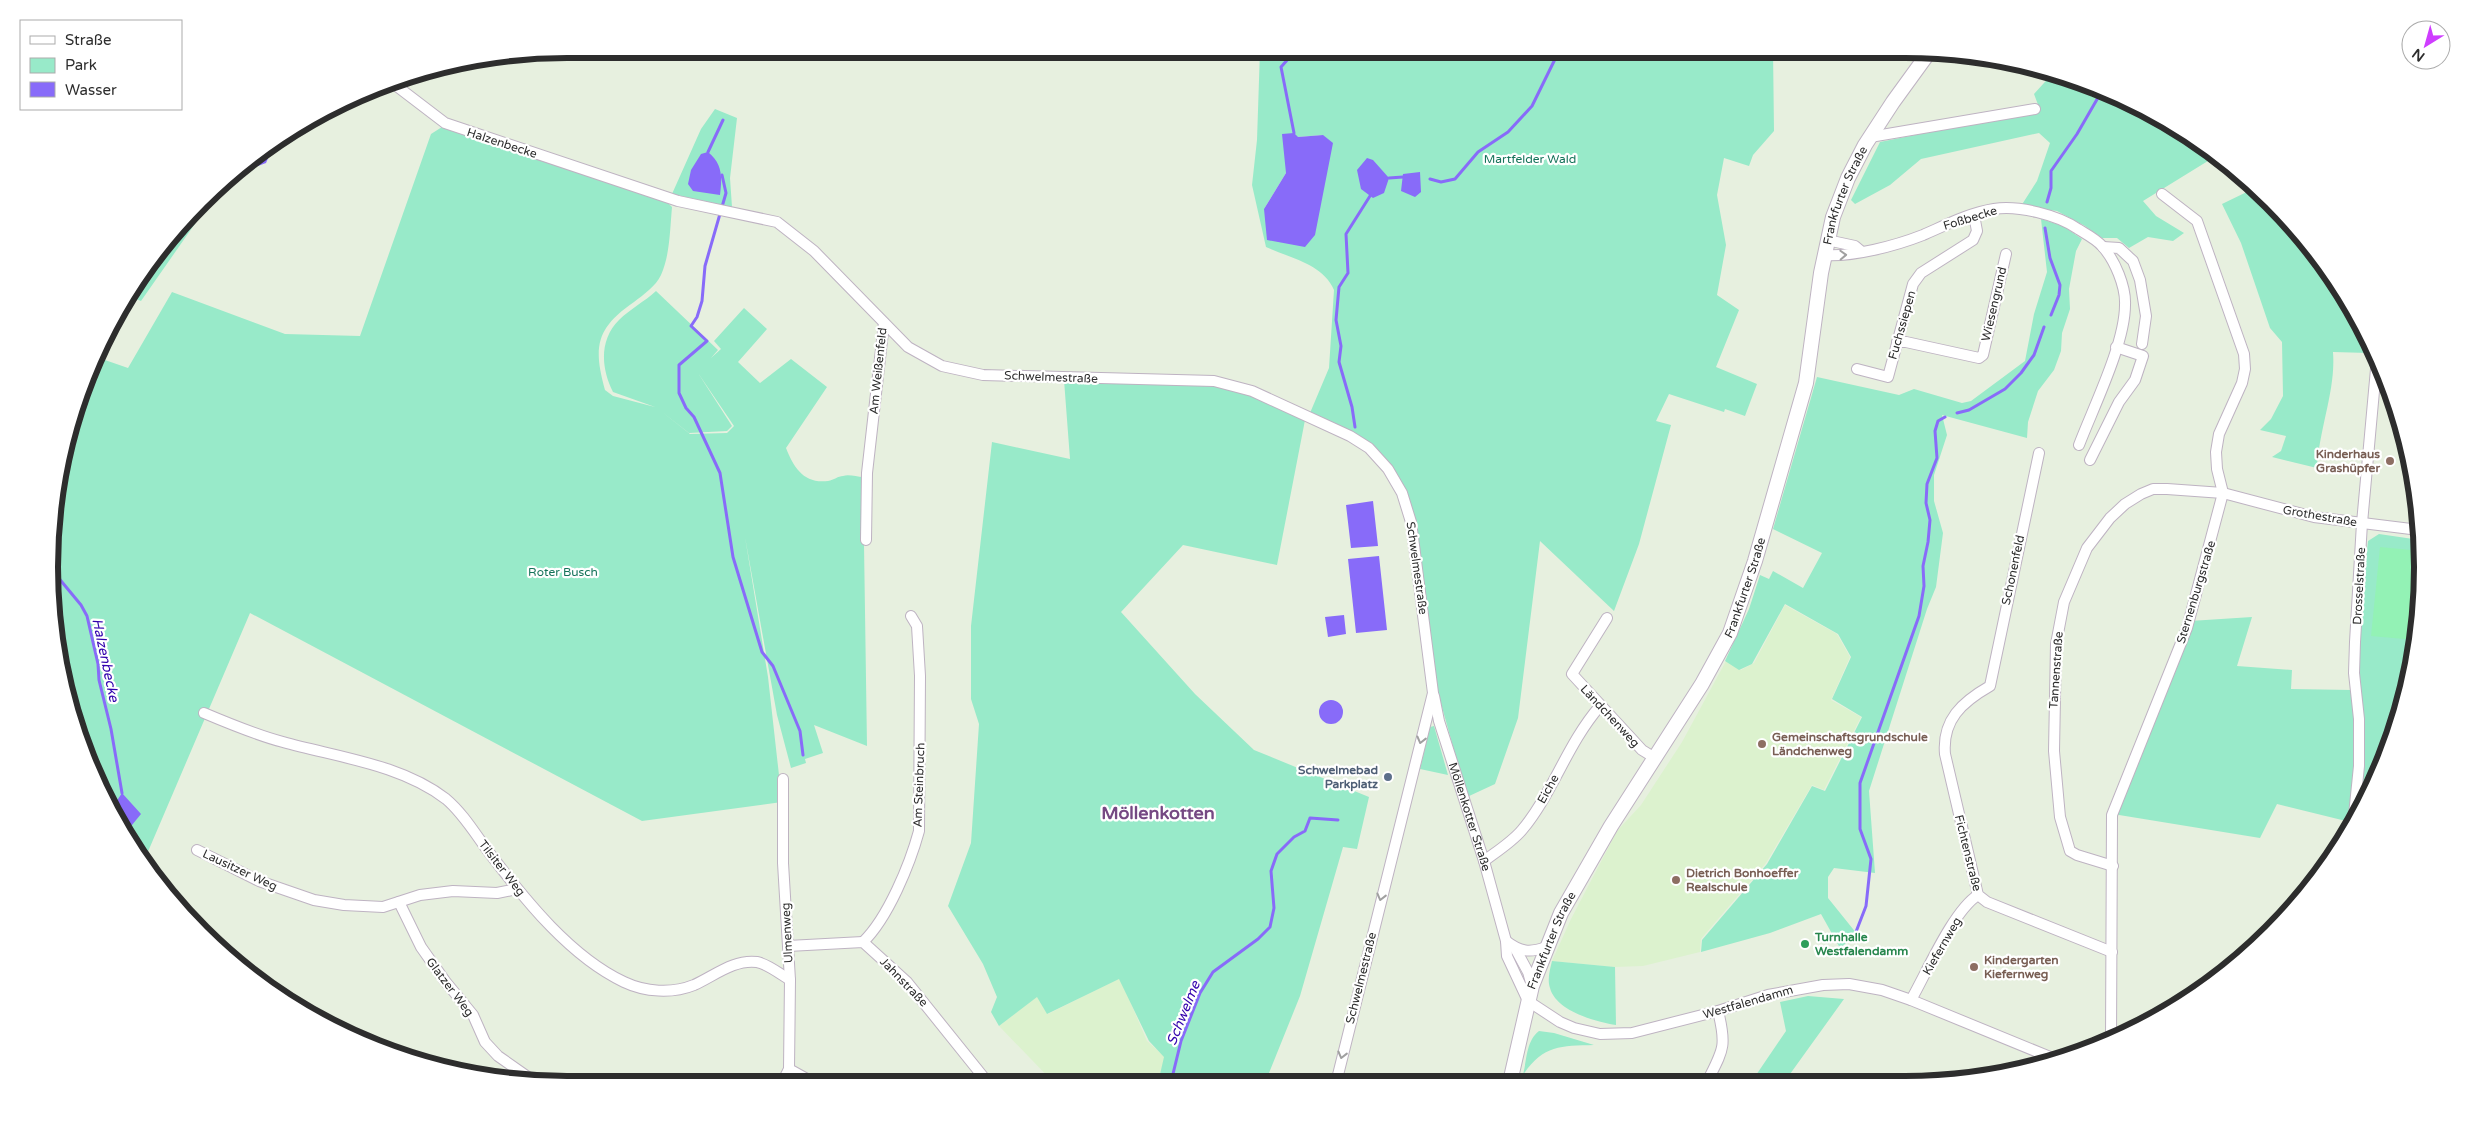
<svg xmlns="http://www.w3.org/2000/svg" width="2471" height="1134" font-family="'Varela Round',sans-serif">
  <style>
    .education { fill: #dcf2ce }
    .green { fill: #98eac9; fill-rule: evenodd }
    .pitch { fill: #93f2b5 }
    .water { fill: #886bf9 }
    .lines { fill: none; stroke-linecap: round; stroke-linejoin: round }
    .stream { stroke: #886bf9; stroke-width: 3 }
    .minor-casing { stroke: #beb3c2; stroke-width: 12 }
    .secondary-casing { stroke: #beb3c2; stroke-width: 16 }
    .minor { stroke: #fff; stroke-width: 10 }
    .secondary { stroke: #fff; stroke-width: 14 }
    .oneway { stroke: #a0a0a0 }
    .education-dot { fill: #8d6e63; stroke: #fff; stroke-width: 2 }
    .service-dot { fill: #5c6f8a; stroke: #fff; stroke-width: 2 }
    .leisure-dot { fill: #2e9e5b; stroke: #fff; stroke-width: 2 }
    .labels { text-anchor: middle; stroke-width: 4.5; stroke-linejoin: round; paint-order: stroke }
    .street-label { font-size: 12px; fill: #2d2d2d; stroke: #fff }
    .park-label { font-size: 12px; fill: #15735a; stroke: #fff }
    .education-label { font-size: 12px; font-weight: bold; fill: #785e54; stroke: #fff; text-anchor: start }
    .service-label { font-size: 12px; font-weight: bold; fill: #4e5e75; stroke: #fff; text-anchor: end }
    .leisure-label { font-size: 12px; font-weight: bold; fill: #27864d; stroke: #fff; text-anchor: start }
    .water-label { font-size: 14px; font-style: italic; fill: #3202ad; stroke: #fff }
    .district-label { font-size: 18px; font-weight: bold; fill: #754983; stroke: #fff }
    .rim { fill: none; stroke: #2d2d2d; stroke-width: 6 }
  </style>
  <rect width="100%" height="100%" fill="#e7f0df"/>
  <path class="education" d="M 1785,605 L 1837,634 L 1850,657 L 1831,700 L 1861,717 L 1824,790 L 1812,785 L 1766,863 L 1701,939 L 1700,952 L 1643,966 L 1615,967 L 1552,961 L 1571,919 L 1617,831 L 1641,805 L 1682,742 L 1726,661 L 1741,670 L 1754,663 Z
    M 1120,978 L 1147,1041 L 1165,1057 L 1158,1083 L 1055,1084 L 999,1026 L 1037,996 L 1048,1014 Z"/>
  <path class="green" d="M 1255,49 L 1773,49 L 1774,131 L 1753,155 L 1749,166 L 1724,158 L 1717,195 L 1726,245 L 1717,295 L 1739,310 L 1716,367 L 1757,384 L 1745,416 L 1725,409 L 1724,412 L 1669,394 L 1656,421 L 1671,425 L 1639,544 L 1614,611 L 1540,541 L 1518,718 L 1495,784 L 1467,797 L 1437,689 L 1417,539 L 1391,467 L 1310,413 L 1329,368 L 1334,290 C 1323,264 1290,258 1266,247 L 1252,185 L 1257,140 L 1260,50 ZM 1323,135 L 1264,209 L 1286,173 L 1298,137 Z
    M 2053,73 L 2102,88 L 2192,136 L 2216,156 L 2143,201 L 2156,216 L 2184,233 L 2173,241 L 2148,237 L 2129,248 L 2117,238 L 2102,238 L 2085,226 L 2057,211 L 2021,206 L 2037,181 L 2050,143 L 2039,133 L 1921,159 L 1890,185 L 1855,204 L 1851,200 L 1880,142 L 2040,110 L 2034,94 Z
    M 715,109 L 737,118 L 730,178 L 732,207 L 672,194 L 701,129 Z
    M 442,127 L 667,202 L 672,207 C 670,229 670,255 661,275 C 656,286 643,295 634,302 C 596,328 593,347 605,390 L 613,396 L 655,407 L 613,392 C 601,368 599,340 619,320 C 630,309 644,302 656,291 L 718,350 L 711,358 L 721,349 L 714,341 L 744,308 L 767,329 L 738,362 L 760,383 L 791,359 L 827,387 L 786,448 C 794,468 804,484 828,481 C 834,480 838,476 843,476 C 849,474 857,477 863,477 L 867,746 L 814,725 L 823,753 L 805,759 L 806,763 L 791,768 L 777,715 L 745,537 L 768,677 L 782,802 L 642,821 L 250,613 L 147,854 L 185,917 L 118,826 L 76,734 L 53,635 L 49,567 L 59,466 L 76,400 L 118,308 L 177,226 L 229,175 L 141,301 L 128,296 L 106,338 L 102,359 L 128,368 L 172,292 L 285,334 L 360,336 L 431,134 ZM 698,373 L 734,426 L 727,433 L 690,434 L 657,408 L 689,433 L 727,431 L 732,426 Z
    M 2255,188 L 2270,200 L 2335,279 L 2370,344 L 2369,353 L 2333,352 C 2336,390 2319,429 2317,468 L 2272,457 L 2281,451 L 2286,436 L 2260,430 L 2271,419 L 2283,396 L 2282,342 L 2270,328 L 2241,243 L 2222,204 Z
    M 2041,219 L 2063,226 L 2082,239 L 2076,251 L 2069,289 L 2070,309 L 2062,333 L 2061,351 L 2054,370 L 2038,391 L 2028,422 L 2027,438 L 1942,415 L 1947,435 L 1934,475 L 1934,501 L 1943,533 L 1936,587 L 1927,609 L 1869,791 L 1875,873 L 1834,868 L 1828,877 L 1828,898 L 1857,934 L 1840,948 L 1821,914 L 1770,933 L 1701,952 L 1702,940 L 1767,864 L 1812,786 L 1825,791 L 1862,717 L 1832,699 L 1851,657 L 1838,634 L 1785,604 L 1752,664 L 1739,670 L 1725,661 L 1749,609 L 1760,575 L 1769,579 L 1773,571 L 1803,588 L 1822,553 L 1773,529 L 1817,377 L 1899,395 L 1914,389 L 1962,403 L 1971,401 L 2025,361 L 2034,314 L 2047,272 Z
    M 1064,380 L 1213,384 L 1250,395 L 1305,420 L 1277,565 L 1183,545 L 1121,612 L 1195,694 L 1254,750 L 1369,797 L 1357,849 L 1343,847 L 1300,996 L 1265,1083 L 1158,1083 L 1164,1057 L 1149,1041 L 1119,979 L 1047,1014 L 1037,997 L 999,1026 L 991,1012 L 997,997 L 983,964 L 948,906 L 971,843 L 979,724 L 971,699 L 971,626 L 992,442 L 1070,459 Z
    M 2379,534 L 2420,540 L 2422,567 L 2412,668 L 2383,765 L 2350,822 L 2277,804 L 2260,838 L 2113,814 L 2190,621 L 2252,617 L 2237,666 L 2292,670 L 2291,689 L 2352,690 L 2368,541 Z
    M 1434,726 L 1448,775 L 1420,769 L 1430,727 Z
    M 1552,961 L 1615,967 L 1616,1025 C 1596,1022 1556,1011 1550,988 C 1547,980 1550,969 1552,961 Z
    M 1808,996 L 1844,999 L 1785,1081 L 1752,1081 L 1786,1031 L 1780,1002 Z
    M 1539,1031 L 1554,1033 L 1594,1045 C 1560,1046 1543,1045 1523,1075 C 1527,1060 1526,1041 1539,1031 Z"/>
  <path class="pitch" d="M 2380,547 L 2421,551 L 2422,567 L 2415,640 L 2371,636 Z"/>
  <path class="water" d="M 1294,133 L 1298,137 L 1323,135 L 1333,143 L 1315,235 L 1305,247 L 1267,240 L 1264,209 L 1286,173 L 1282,134 Z
    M 275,142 L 266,163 L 258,166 L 247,162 Z
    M 708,152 C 723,164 722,178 720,195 L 693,191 L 688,184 L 691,170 L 701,154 Z
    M 1367,158 L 1373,160 L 1389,178 L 1384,193 L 1373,198 L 1361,189 L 1357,170 Z
    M 1420,172 L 1421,192 L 1415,197 L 1401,191 L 1403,174 Z
    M 1373,501 L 1378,546 L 1351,548 L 1346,505 Z
    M 1379,556 L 1387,630 L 1356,633 L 1348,559 Z
    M 1344,615 L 1346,634 L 1328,637 L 1325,617 Z
    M1319 712a12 12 0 1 1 24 0a12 12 0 1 1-24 0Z
    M 122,793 L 141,814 L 132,825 L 128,825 L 116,802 Z"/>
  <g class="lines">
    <path class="stream" d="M 1294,133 L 1281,67 L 1297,49
      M 708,152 L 723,120
      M 722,175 L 726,193 L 705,266 L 702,301 L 697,317 L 691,326 L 707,341 L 679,365 L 679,393 L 686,408 L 694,417 L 720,473 L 733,557 L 762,652 L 773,666 L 800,731 L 803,755
      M 1389,178 L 1403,177
      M 1430,179 L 1441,182 L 1455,179 L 1478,152 L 1508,132 L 1532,106 L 1560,49
      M 2047,202 L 2051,188 L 2051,171 L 2077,134 L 2103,89
      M 2045,228 L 2050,258 L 2060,285 L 2059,295 L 2051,315
      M 1957,413 L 1969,410 L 2005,389 L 2021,373 L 2034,355 L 2044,327
      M 1355,427 L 1352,407 L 1339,362 L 1341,346 L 1336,320 L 1339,287 L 1348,273 L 1346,234 L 1370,196
      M 51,542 L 55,551 L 52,570 L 81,605 L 87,616 L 98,664 L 99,680 L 111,729 L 122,793
      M 1854,937 L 1866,906 L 1871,859 L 1860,829 L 1860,783 L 1919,616 L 1924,586 L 1923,566 L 1928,542 L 1930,520 L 1926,503 L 1927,484 L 1937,458 L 1935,431 L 1938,421 L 1945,417
      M 1172,1078 L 1181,1041 L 1200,993 L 1213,972 L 1258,939 L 1270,927 L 1274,908 L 1271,871 L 1277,854 L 1294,837 L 1305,831 L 1310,818 L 1338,820"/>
    <defs>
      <g id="minor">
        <path d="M 390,81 L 445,123 L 678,201 L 777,222 L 814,251 L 908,347 L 942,366 L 983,375 L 1214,381 L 1252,391 L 1350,436 L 1369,448 L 1388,469 L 1402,493 L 1411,522 L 1433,693 L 1336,1083"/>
        <path d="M 1870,137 L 2035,109"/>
        <path d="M 1827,240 L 1855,246 L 1861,251"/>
        <path d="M 2103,247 L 2119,248 L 2133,261 L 2140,280 L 2146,316 L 2142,344"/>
        <path d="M 1824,255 C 1853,257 1895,246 1923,235 C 1946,225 1969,213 1994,209 C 2018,205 2058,215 2078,229 C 2086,234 2096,239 2102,246 C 2115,260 2126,287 2125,305 C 2125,344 2093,408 2079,445"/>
        <path d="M 1897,342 L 1906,342 L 1979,358 L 1983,355 L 2006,254"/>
        <path d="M 1857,369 L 1888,377 L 1913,284 L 1921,273 L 1973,240 L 1977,231 L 1974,215"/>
        <path d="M 2039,453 L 1990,686 C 1962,702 1942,720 1945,754 L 1978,895 L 1987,902 L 2112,952"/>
        <path d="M 2090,460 L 2119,402 L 2135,380 L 2143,356 L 2116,347"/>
        <path d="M 866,540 L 867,473 L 884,323"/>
        <path d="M 1607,618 L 1572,674 L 1642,750 L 1655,758"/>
        <path id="s1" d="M 1434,696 L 1439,721 L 1484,861 L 1506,941 L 1507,956 L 1528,1001 L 1560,1022 L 1574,1028 L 1600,1034 L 1632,1033 L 1718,1011 L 1768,995 L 1823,985 L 1849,984 L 1882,990 L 1911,1000 L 2055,1059"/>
        <path d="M 204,713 C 230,724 256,735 283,742 C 336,757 401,764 446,799 C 464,814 477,837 491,855 C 526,901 571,957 624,982 C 645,992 672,994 694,985 C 714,976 734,959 757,962 C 768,964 780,974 790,980"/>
        <path d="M 2354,815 L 2359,766 L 2359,719 L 2354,673 L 2355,642 L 2362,523 L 2377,358"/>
        <path d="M 197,850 L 259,881 L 314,900 L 344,905 L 383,907 L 420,895 L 453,891 L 497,893 L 517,889"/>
        <path d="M 1484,861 C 1496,852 1512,842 1522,830 C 1553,793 1567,744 1600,706"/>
        <path d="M 2113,866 L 2077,855 L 2070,851 L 2060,817 L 2054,751 L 2056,644 L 2064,602 L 2087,548 L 2110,518 L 2125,504 L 2141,494 L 2153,489 L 2167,489 L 2223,493 L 2314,517 L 2419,530"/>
        <path d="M 399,902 L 421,947 L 445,981 L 473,1015 L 485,1042 L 498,1056 L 535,1082"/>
        <path d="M 1506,941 C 1520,952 1530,953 1546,947"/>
        <path d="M 863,942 C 888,918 910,864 919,831 L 920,676 L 917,626 L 911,616"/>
        <path d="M 788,946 L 863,942 L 907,982 L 989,1084"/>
        <path d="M 1515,948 L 1528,972 L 1532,986"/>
        <path d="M 1911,1000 C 1927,972 1953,911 1978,895"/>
        <path d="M 2111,1041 L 2112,815 L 2187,628 L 2223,493 L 2217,469 L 2216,452 L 2219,434 L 2242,383 L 2245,369 L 2244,354 L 2197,221 L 2162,194"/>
        <path d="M 789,1069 L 816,1084"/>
        <path d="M 1707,1082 C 1723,1050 1727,1047 1718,1011"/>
        <path d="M 781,1085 L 789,1069 L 790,980 L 783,863 L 783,779"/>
      </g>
      <g id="secondary">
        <path id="s2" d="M 1510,1082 L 1532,986 L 1561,913 L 1611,826 L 1702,684 L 1730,633 L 1755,561 L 1806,383 L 1821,273 L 1833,217 L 1848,178 L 1865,145 L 1893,102 L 1930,51"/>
      </g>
    </defs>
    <use href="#minor" class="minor-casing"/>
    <use href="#secondary" class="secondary-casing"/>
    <use href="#minor" class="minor"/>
    <use href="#secondary" class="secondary"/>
  </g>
  <defs><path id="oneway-chevron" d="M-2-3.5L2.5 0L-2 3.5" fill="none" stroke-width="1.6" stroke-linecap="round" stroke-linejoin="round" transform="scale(1.25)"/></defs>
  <g class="oneway">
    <use href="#oneway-chevron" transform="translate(1843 255) rotate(-2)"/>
    <use href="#oneway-chevron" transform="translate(1421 740) rotate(104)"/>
    <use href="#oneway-chevron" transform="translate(1381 897) rotate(104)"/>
    <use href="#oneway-chevron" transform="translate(1342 1055) rotate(104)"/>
  </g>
  <g class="education-dot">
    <circle cx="2390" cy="461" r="5"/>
    <circle cx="1762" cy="744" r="5"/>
    <circle cx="1676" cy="880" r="5"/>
    <circle cx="1974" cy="967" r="5"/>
  </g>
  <circle class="service-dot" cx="1388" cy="777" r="5"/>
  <circle class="leisure-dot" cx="1805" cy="944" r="5"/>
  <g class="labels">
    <g class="street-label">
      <text transform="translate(502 143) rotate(18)" y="4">Halzenbecke</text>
      <text dy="4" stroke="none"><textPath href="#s2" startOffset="958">Frankfurter Straße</textPath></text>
      <text transform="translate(1970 218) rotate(-17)" y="4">Foßbecke</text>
      <text transform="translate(1994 304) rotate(-77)" y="4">Wiesengrund</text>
      <text transform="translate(1902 325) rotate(-74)" y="4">Fuchssiepen</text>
      <text transform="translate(878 371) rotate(-84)" y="4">Am Weißenfeld</text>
      <text transform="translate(1051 377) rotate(2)" y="4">Schwelmestraße</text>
      <text transform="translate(2320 516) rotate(10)" y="4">Grothestraße</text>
      <text transform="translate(1417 568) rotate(82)" y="4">Schwelmestraße</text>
      <text transform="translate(2013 570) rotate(-78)" y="4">Schonenfeld</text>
      <text transform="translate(2359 586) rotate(-87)" y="4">Drosselstraße</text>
      <text dy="4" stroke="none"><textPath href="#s2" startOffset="552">Frankfurter Straße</textPath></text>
      <text transform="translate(2196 592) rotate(-73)" y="4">Sternenburgstraße</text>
      <text transform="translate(2056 670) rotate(-86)" y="4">Tannenstraße</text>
      <text transform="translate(1610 716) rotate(47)" y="4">Ländchenweg</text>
      <text transform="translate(919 785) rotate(-88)" y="4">Am Steinbruch</text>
      <text transform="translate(1548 789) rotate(-61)" y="4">Eiche</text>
      <text dy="4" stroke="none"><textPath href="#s1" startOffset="126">Möllenkotter Straße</textPath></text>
      <text transform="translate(1968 853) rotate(76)" y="4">Fichtenstraße</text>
      <text transform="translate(502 868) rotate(52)" y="4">Tilsiter Weg</text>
      <text transform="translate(240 870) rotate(25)" y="4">Lausitzer Weg</text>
      <text transform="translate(787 933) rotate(-93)" y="4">Ulmenweg</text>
      <text dy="4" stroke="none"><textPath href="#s2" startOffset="148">Frankfurter Straße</textPath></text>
      <text transform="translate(1942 946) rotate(-60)" y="4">Kiefernweg</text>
      <text transform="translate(1361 978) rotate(-76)" y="4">Schwelmestraße</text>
      <text transform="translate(904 982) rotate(46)" y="4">Jahnstraße</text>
      <text transform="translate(450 987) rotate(53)" y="4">Glatzer Weg</text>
      <text transform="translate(1748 1002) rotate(-16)" y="4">Westfalendamm</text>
    </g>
    <g class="park-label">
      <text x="1530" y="163">Martfelder Wald</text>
      <text x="563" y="576">Roter Busch</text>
    </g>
    <g class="education-label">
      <text x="2380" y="458" text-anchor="end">Kinderhaus<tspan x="2380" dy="14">Grashüpfer</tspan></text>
      <text x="1772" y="741">Gemeinschaftsgrundschule<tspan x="1772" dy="14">Ländchenweg</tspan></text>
      <text x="1686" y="877">Dietrich Bonhoeffer<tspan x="1686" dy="14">Realschule</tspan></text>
      <text x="1984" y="964">Kindergarten<tspan x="1984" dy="14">Kiefernweg</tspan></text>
    </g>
    <g class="service-label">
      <text x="1378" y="774">Schwelmebad<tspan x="1378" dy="14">Parkplatz</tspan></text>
    </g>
    <g class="leisure-label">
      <text x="1815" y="941">Turnhalle<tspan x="1815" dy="14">Westfalendamm</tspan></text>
    </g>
    <g class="water-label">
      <text transform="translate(106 660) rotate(78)" y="5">Halzenbecke</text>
      <text transform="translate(1183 1013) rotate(-68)" y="5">Schwelme</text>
    </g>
    <g class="district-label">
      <text x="1158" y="819">Möllenkotten</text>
    </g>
  </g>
  <path d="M0 0H2471V1134H0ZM567 58H1905A509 509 0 0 1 2414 567V567A509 509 0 0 1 1905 1076H567A509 509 0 0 1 58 567V567A509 509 0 0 1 567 58Z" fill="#fff" fill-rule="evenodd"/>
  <path class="rim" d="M567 58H1905A509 509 0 0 1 2414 567V567A509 509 0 0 1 1905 1076H567A509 509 0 0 1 58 567V567A509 509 0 0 1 567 58Z"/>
  <rect x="20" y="20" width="162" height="90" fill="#ffffff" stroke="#ababab"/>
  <rect x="30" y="36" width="25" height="8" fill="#ffffff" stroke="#ababab"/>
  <text x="65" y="45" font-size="15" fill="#2d2d2d">Straße</text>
  <rect x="30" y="58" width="25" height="15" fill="#98eac9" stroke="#ababab"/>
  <text x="65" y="70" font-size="15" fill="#2d2d2d">Park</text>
  <rect x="30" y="82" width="25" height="15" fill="#886bf9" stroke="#ababab"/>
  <text x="65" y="95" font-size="15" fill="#2d2d2d">Wasser</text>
  <g transform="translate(2426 45) rotate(217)"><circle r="24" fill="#ffffff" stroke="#ababab"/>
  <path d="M0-4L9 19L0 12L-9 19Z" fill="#cf3dff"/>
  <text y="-8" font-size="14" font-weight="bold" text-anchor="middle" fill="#2d2d2d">N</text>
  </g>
</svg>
